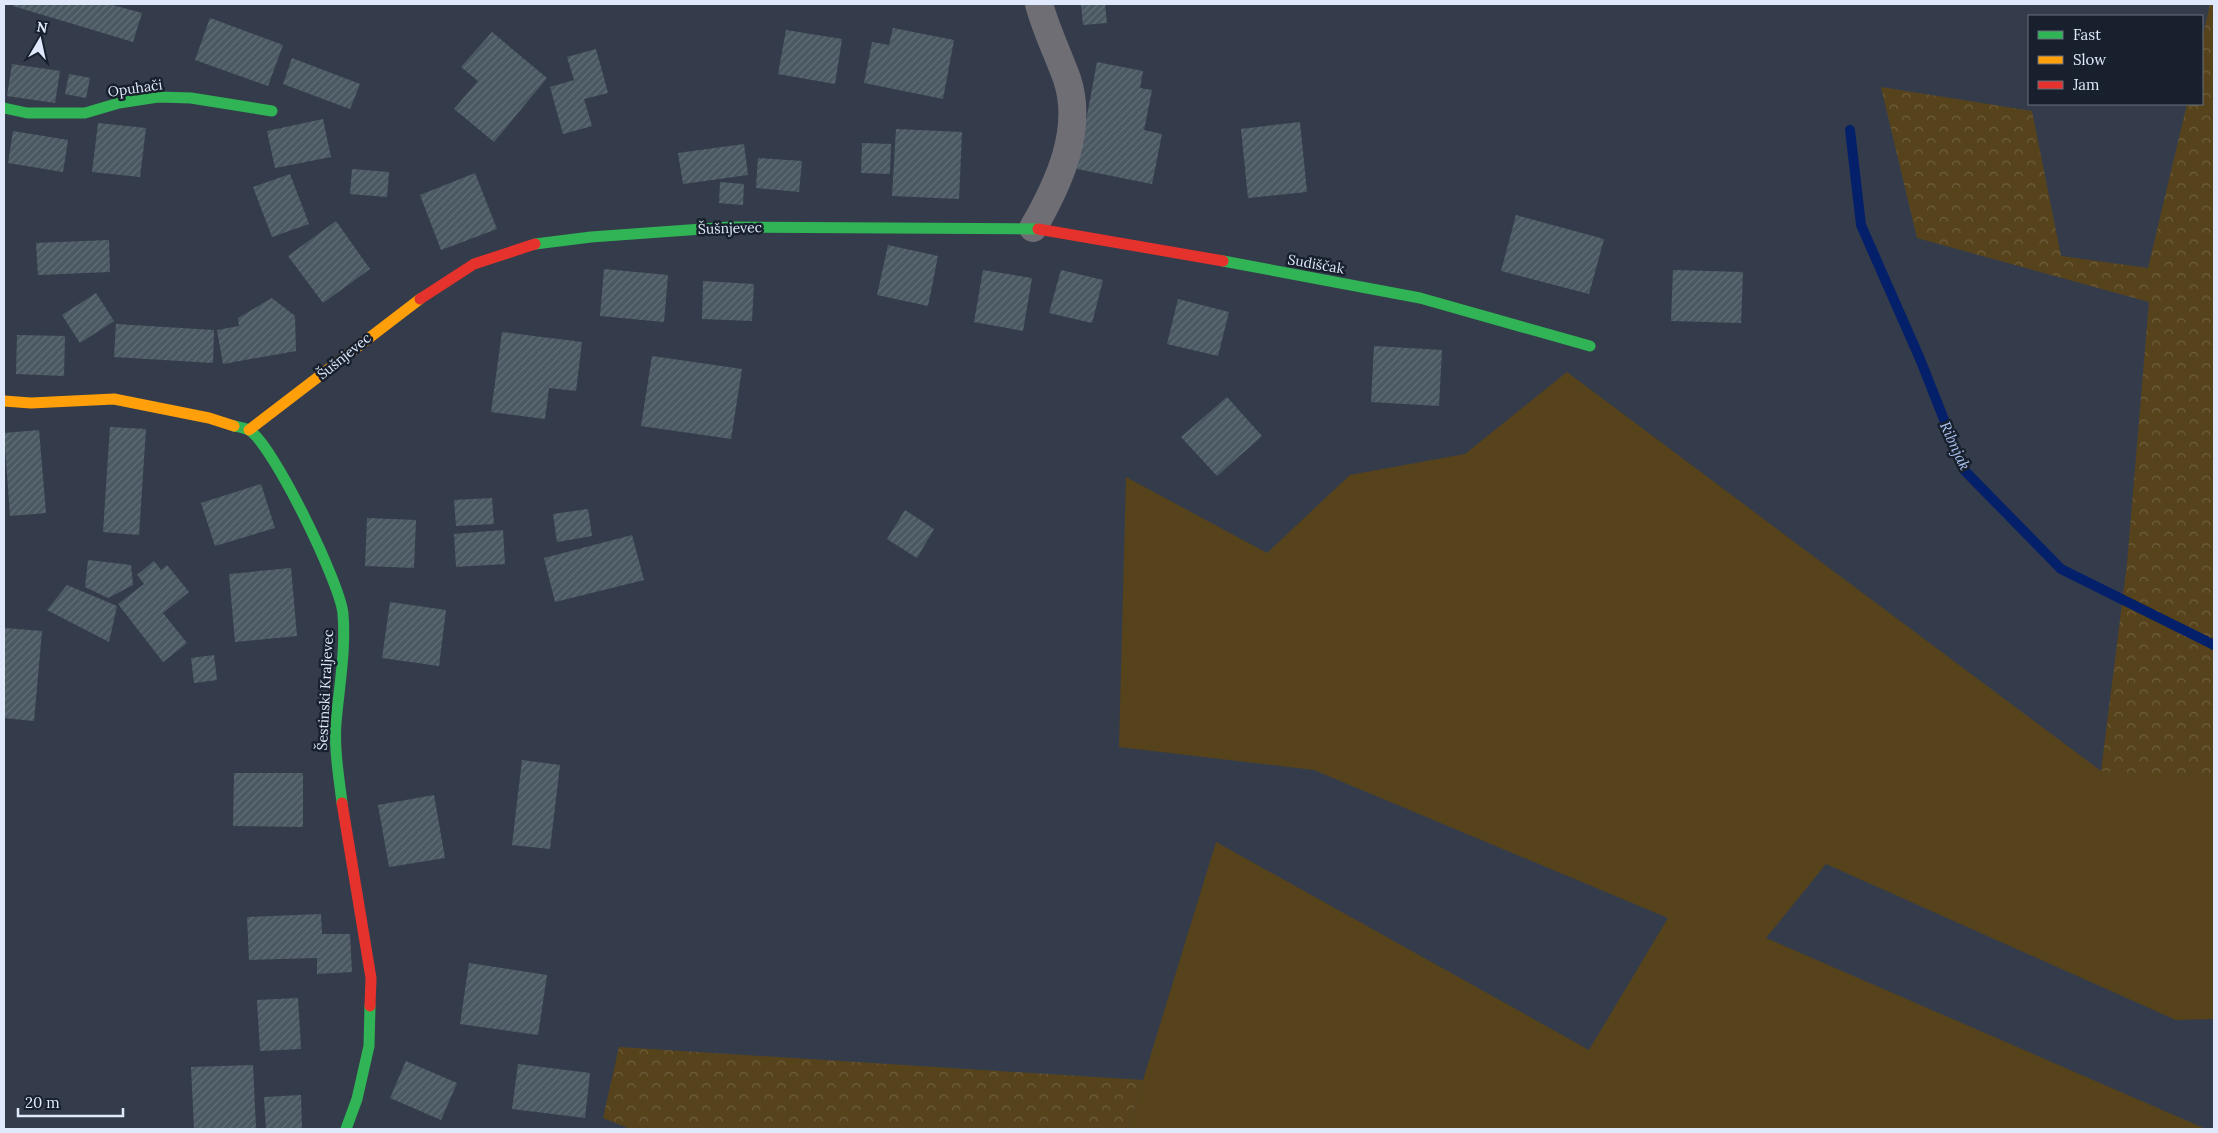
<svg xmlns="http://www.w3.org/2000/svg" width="2218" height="1133" font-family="Lora,serif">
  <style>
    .grass { fill: #57431b }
    .forest { fill: url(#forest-crowns) }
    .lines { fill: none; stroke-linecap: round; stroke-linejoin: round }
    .stream { stroke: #05206a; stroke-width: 10 }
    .building { fill: url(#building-hatch) }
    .street { stroke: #706e75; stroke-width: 28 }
    .fast { stroke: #30b455; stroke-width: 11 }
    .slow { stroke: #ff9f0a; stroke-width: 11 }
    .jam { stroke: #e5322d; stroke-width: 11 }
    .labels { text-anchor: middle; stroke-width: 5; stroke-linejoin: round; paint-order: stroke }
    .street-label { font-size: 14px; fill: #dfe9fb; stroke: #19202d }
    .water-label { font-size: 15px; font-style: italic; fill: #a9c1ee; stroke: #19202d }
  </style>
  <defs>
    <pattern id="forest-crowns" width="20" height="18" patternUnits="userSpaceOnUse" patternTransform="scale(1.25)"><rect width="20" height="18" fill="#57431b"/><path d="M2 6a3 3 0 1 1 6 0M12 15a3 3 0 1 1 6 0" fill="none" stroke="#6f5e3d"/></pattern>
    <pattern id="building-hatch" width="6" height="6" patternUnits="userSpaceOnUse" patternTransform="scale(1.25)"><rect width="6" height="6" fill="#4a5861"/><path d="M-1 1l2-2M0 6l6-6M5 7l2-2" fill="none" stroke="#647079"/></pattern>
  </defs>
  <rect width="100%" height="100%" fill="#343c4b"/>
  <path class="grass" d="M 1567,372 L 2101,771 L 2214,771 L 2214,1019 L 2176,1020 L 1826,864 L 1766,938 L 2206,1129 L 1128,1129 L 1216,842 L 1589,1050 L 1668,918 L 1314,770 L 1119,747 L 1126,477 L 1267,553 L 1350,475 L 1465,454 Z"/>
  <path class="forest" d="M 2210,4 L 2214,4 L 2214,778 L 2101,771 L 2127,564 L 2149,302 L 1917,238 L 1881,87 L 2032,111 L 2061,256 L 2148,268 L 2187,104 L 2202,104 L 2202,40 Z
    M 619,1047 L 1143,1080 L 1128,1129 L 630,1129 L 603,1118 Z"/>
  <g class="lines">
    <path class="stream" d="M 1850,130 L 1861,225 L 1920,359 L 1964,470 L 2061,569 L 2214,645"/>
  </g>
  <path class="building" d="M 13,4 L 109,4 L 142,13 L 133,42 L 13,6 Z
    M 1081,4 L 1105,4 L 1107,23 L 1083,25 Z
    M 210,18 L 283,45 L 268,86 L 195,60 Z
    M 893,28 L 954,40 L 943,99 L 864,83 L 872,42 L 889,45 Z
    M 786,30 L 842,39 L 835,84 L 778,74 Z
    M 492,32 L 547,78 L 494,142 L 454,109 L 478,81 L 461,67 Z
    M 596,49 L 608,93 L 584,99 L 592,126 L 563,134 L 550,87 L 574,80 L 567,57 Z
    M 292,58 L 360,84 L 350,109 L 283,84 Z
    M 1097,62 L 1143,71 L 1140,88 L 1152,90 L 1144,130 L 1162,134 L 1152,184 L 1077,169 Z
    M 12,64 L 60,71 L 55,103 L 7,96 Z
    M 69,74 L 90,78 L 86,98 L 65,94 Z
    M 323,119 L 331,157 L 275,168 L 267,131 Z
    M 1300,122 L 1307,192 L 1248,198 L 1241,129 Z
    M 98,123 L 146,128 L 140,177 L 92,172 Z
    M 896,129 L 962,132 L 959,199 L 892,196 Z
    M 13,131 L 68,140 L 63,172 L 8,163 Z
    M 862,143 L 891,144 L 890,174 L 861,173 Z
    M 744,144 L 748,175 L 683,184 L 678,153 Z
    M 758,158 L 802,161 L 799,192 L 756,188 Z
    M 352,169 L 389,172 L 387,197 L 350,194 Z
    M 475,173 L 497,229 L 441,250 L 420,195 Z
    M 290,174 L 309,224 L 272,237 L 253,187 Z
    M 720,182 L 744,184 L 743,205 L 719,203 Z
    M 1516,215 L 1604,239 L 1589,294 L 1501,271 Z
    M 336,221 L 370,269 L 323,303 L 288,256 Z
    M 109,240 L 110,272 L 38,275 L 36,243 Z
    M 888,245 L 938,256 L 928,306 L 877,295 Z
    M 604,269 L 668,275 L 664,322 L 600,316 Z
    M 983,270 L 1032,278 L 1023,331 L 974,322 Z
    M 1061,270 L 1103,280 L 1092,323 L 1049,313 Z
    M 1673,270 L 1743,272 L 1741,323 L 1671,321 Z
    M 703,281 L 754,284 L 752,321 L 702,319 Z
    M 96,293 L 114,321 L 80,343 L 62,315 Z
    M 272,298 L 295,316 L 296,351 L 223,364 L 217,330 L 239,326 L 238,318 Z
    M 1178,299 L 1229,312 L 1218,356 L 1167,344 Z
    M 116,324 L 214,330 L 213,363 L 114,357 Z
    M 502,332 L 582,342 L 576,391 L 549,388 L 545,419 L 491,412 Z
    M 17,335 L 65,336 L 64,376 L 16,374 Z
    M 1374,346 L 1442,350 L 1439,406 L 1371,402 Z
    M 652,356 L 742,369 L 731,439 L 641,426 Z
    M 1227,397 L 1262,436 L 1217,476 L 1181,437 Z
    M 110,427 L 146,429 L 139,535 L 103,532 Z
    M 39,430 L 46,513 L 10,516 L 4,433 Z
    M 261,484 L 275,528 L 215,546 L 201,503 Z
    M 492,498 L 494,524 L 456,526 L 454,500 Z
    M 588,509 L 592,536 L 557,542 L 553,514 Z
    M 905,510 L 934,529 L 917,558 L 887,539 Z
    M 367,518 L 416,520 L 414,568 L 365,566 Z
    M 503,530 L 505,564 L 456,567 L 454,534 Z
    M 632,535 L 644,580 L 555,602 L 544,558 Z
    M 88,560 L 131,565 L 133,585 L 108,598 L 85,587 Z
    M 154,561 L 161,570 L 167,565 L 189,592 L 163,613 L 187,643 L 163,662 L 118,604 L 144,584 L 137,575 Z
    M 291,568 L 297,636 L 235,642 L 229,574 Z
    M 67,585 L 117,606 L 109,642 L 47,610 Z
    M 390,602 L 446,610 L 439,666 L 382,658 Z
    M 4,628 L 42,631 L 34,721 L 4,718 Z
    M 214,655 L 217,680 L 194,683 L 191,658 Z
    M 522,760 L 560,765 L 550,849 L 512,845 Z
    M 234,773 L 303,773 L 303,827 L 233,826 Z
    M 434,795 L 445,858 L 389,867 L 378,805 Z
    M 321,914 L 322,934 L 350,934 L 352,972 L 317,974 L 317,958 L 249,960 L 247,917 Z
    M 469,963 L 547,975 L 538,1035 L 460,1024 Z
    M 298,998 L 301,1049 L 260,1051 L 257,1000 Z
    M 406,1061 L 457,1083 L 441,1120 L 390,1098 Z
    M 518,1064 L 590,1073 L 585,1118 L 512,1109 Z
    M 253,1065 L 256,1129 L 194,1129 L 191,1067 Z
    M 301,1095 L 302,1129 L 266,1129 L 264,1097 Z"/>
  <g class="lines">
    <path class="street" d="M 1033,228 C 1058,185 1084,130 1067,79 C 1058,54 1046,30 1039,4"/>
    <path class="fast" d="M 4,108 L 27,113 L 85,113 L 119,103 L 158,97 L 191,98 L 272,111
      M 535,244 L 591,237 L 730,227 L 1038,229
      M 1223,261 L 1420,298 L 1590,346
      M 234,426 C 239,427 245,428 249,430 C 273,444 341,585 343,614 C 346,651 339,687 336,723 C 334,750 339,777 342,803
      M 346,1129 L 357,1099 L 369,1046 L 370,1006"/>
    <path class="slow" d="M 4,401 L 31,403 L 114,399 L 209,418 L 234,426
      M 249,430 L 420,299"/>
    <path class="jam" d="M 1038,229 L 1223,261
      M 420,299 L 474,264 L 535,244
      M 342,803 L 371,978 L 370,1006"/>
  </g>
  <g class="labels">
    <g class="street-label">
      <text transform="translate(135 88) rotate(-8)" y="5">Opuhači</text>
      <text transform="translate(730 228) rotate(-2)" y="5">Šušnjevec</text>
      <text transform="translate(1316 264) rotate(10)" y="5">Sudiščak</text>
      <text transform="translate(344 356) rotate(-39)" y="5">Šušnjevec</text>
      <text transform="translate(325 690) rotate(-87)" y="5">Šestinski Kraljevec</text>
    </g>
    <g class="water-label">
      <text transform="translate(1955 446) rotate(65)" y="5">Ribnjak</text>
    </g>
  </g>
  <rect width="2218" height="1133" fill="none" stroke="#dfe9fb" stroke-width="10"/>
  <rect x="2028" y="15" width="175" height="90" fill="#19202d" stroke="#68707f"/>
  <rect x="2038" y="31" width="25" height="8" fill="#30b455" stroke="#68707f"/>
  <text x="2073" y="40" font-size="15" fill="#dfe9fb">Fast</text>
  <rect x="2038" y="56" width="25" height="8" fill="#ff9f0a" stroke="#68707f"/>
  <text x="2073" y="65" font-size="15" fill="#dfe9fb">Slow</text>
  <rect x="2038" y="81" width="25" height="8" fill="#e5322d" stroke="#68707f"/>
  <text x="2073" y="90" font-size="15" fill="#dfe9fb">Jam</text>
  <g transform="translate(40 40) rotate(9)" stroke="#19202d" stroke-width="4" paint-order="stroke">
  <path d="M0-4L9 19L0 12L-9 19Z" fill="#dfe9fb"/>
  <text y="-8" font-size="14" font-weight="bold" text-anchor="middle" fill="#dfe9fb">N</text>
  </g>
  <path d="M18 1108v8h105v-8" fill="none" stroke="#dfe9fb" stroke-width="2.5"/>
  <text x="25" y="1108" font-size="15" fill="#dfe9fb" stroke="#19202d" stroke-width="4" paint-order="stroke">20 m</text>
</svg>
